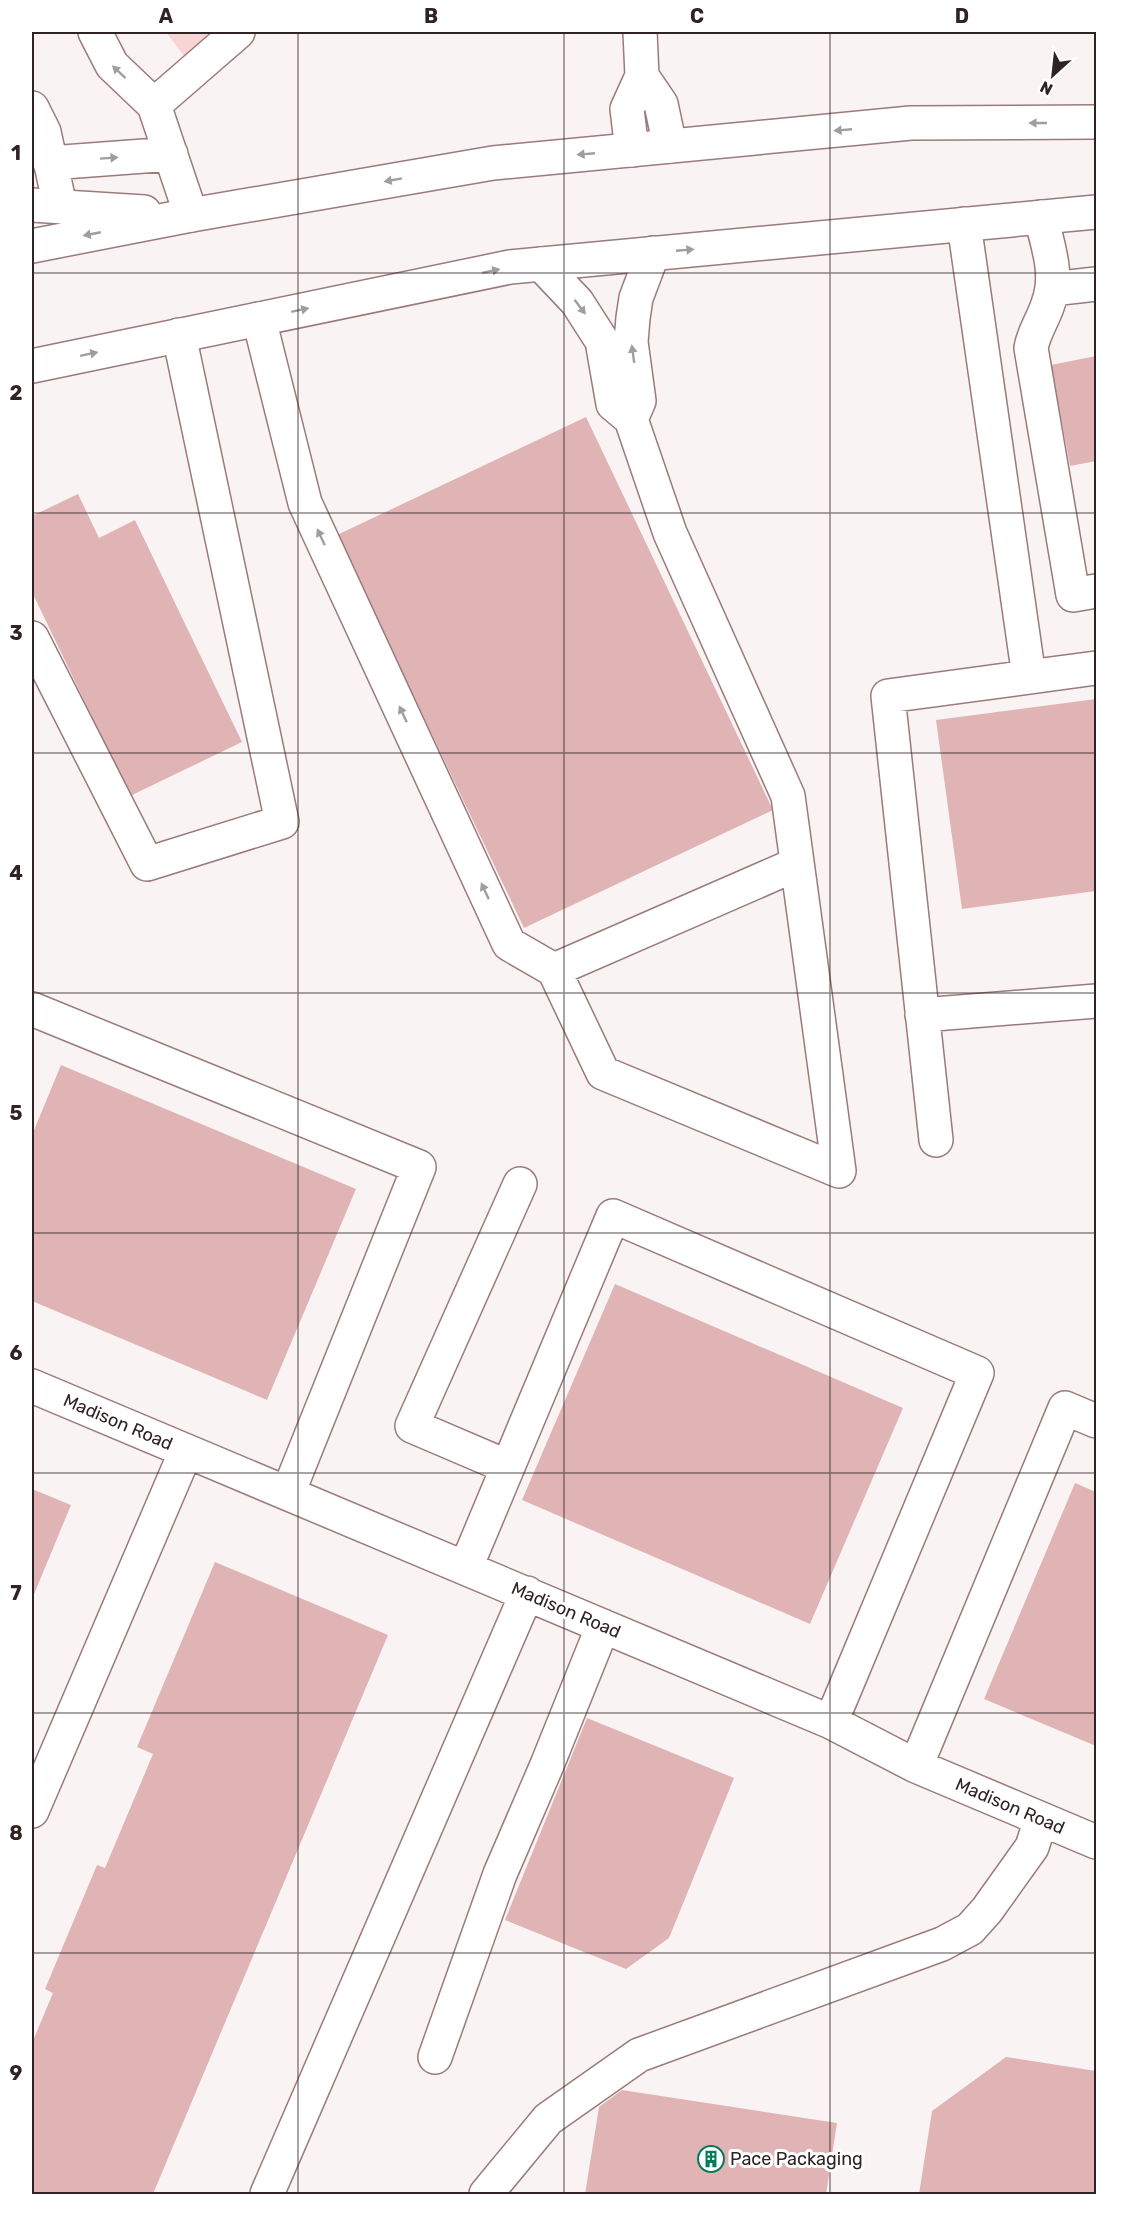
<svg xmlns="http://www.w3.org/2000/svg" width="1128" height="2226" font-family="Rubik,sans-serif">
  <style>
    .green { fill: #f8d4d5 }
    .building { fill: #e0b4b5 }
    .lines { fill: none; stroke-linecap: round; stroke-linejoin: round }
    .minor-casing { stroke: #9b7a7b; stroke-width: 36 }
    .highway-casing { stroke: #9b7a7b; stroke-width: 36 }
    .minor { stroke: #fff; stroke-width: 33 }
    .highway { stroke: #fff; stroke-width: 33 }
    .oneway { fill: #a29c9c }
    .grid { fill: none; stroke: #302323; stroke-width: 1.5; stroke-opacity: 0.55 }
    .labels { text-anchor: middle; stroke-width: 6; stroke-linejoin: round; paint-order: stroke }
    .street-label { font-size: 18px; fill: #302323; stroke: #fff }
    .poi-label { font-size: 18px; fill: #302323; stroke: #fff; text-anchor: start }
    .neatline { fill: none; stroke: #302323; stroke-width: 2 }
    .grid-label { font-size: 20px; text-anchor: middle; font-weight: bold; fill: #302323 }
  </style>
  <rect width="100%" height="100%" fill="#faf3f3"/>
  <path class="green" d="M 166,32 L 221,32 L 187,60 Z"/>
  <path class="building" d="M 1096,356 L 1096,461 L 1070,466 L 1051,365 Z
    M 586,417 L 773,810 L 524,928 L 337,535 Z
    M 78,494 L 99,538 L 135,520 L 242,742 L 130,796 L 32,592 L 32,516 Z
    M 1096,699 L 1096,891 L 962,909 L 936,720 Z
    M 61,1065 L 356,1189 L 267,1400 L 32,1301 L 32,1135 Z
    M 615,1284 L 903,1408 L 810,1624 L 522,1500 Z
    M 1075,1483 L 1096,1492 L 1096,1746 L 984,1699 Z
    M 32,1489 L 71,1505 L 32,1599 Z
    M 215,1562 L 388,1635 L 153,2194 L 32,2194 L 32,2043 L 53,1993 L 45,1989 L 97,1865 L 105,1868 L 153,1754 L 137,1747 Z
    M 587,1718 L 734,1778 L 669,1938 L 626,1969 L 505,1920 Z
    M 1006,2057 L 1096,2071 L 1096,2194 L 919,2194 L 932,2111 Z
    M 622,2090 L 837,2123 L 826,2194 L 585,2194 L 599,2107 Z"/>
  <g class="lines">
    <defs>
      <path id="minor" d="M 95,32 L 112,65 L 154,105
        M 640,32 L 642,76
        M 32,108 L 44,132 L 60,206
        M 632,150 L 627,109 L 642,76 L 661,104 L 670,146
        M 50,163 L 171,154
        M 191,215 L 154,105 L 238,32
        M 1041,217 C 1048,247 1059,274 1048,304 C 1043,320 1034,331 1031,348 L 1073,595 L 1096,591
        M 964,224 L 1029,677
        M 541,264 L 577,302 L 602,341 L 613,404 L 631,419 L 639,401 L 631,342 L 633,318 L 636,298 L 653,253
        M 1052,289 L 1096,284
        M 259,319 L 305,503 L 509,944 L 554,970 L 603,1073 L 839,1171 L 788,796 L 670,533 L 631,419
        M 32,638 L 147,864 L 282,822 L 179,335
        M 554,970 L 797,864
        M 32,1009 L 419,1167 L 288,1493
        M 922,1015 L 1096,1001
        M 936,1140 L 888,696 L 1096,668
        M 32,1386 L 831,1722 L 916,1766 L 1096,1842
        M 508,1467 L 412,1426 L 520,1184
        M 466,1567 L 613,1216 L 977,1373 L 831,1722
        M 916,1766 L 1065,1408 L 1096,1421
        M 32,1811 L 186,1451
        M 435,2057 L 500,1874 L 547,1765 L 603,1626
        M 267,2194 L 527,1593
        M 486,2194 L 548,2119 L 639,2055 L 942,1944 L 970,1929 L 987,1910 L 1032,1847 L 1041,1819"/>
      <path id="highway" d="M 32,205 L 144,212
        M 32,246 L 191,215 L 493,163 L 911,123 L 1096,122
        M 32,366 L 510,267 L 1096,212"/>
    </defs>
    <use href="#minor" class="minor-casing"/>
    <use href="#highway" class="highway-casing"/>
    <use href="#minor" class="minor"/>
    <use href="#highway" class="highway"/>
  </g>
  <defs><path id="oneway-solid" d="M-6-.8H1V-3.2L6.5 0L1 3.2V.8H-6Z" transform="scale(1.5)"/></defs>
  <g class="oneway">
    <use href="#oneway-solid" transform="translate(119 72) rotate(-137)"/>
    <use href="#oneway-solid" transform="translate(1038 123) rotate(180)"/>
    <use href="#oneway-solid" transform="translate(843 130) rotate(175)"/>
    <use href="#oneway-solid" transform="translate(586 154) rotate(175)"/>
    <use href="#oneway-solid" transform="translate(109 158) rotate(-4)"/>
    <use href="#oneway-solid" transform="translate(393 180) rotate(170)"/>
    <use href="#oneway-solid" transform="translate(92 234) rotate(169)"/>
    <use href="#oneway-solid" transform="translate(685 250) rotate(-5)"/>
    <use href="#oneway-solid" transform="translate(491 271) rotate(-12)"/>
    <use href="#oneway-solid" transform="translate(580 307) rotate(53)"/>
    <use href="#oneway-solid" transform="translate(300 310) rotate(-12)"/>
    <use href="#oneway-solid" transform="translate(89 354) rotate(-12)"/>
    <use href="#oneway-solid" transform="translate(633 354) rotate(-98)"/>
    <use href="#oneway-solid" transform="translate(321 537) rotate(-115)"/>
    <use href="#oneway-solid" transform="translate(403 714) rotate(-115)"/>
    <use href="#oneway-solid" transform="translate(485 891) rotate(-115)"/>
  </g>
  <path class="grid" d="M 298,32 L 298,2194M 564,32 L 564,2194M 830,32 L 830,2194M 32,273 L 1096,273M 32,513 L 1096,513M 32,753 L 1096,753M 32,993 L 1096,993M 32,1233 L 1096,1233M 32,1473 L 1096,1473M 32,1713 L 1096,1713M 32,1953 L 1096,1953"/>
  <defs>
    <symbol id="building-ring" viewBox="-11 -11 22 22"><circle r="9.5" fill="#fff" stroke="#027c5a" stroke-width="1.5"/><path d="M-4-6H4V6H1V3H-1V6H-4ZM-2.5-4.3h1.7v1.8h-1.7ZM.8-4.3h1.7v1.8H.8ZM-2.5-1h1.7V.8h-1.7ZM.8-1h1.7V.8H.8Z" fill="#027c5a"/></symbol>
  </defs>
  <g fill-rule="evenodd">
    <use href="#building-ring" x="696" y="2144" width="30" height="30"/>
  </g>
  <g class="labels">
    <g class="street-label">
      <text transform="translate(118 1422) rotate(23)" y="6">Madison Road</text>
      <text transform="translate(566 1610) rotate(23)" y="6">Madison Road</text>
      <text transform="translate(1010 1806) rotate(23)" y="6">Madison Road</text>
    </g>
    <g class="poi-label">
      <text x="730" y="2165">Pace Packaging</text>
    </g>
  </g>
  <rect width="1128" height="2226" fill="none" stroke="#ffffff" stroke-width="66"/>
  <g transform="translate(1053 75) rotate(207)" stroke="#ffffff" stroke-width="4.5" paint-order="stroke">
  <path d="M0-4.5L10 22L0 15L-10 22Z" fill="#302323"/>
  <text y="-9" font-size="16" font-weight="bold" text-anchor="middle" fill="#302323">N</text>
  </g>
  <rect x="33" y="33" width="1062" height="2160" class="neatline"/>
  <g class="grid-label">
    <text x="166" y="23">A</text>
    <text x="431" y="23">B</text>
    <text x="697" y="23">C</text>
    <text x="962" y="23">D</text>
    <text x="16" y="160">1</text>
    <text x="16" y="400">2</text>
    <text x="16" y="640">3</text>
    <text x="16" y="880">4</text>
    <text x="16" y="1120">5</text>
    <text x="16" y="1360">6</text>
    <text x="16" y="1600">7</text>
    <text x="16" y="1840">8</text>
    <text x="16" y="2080">9</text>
  </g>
</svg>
